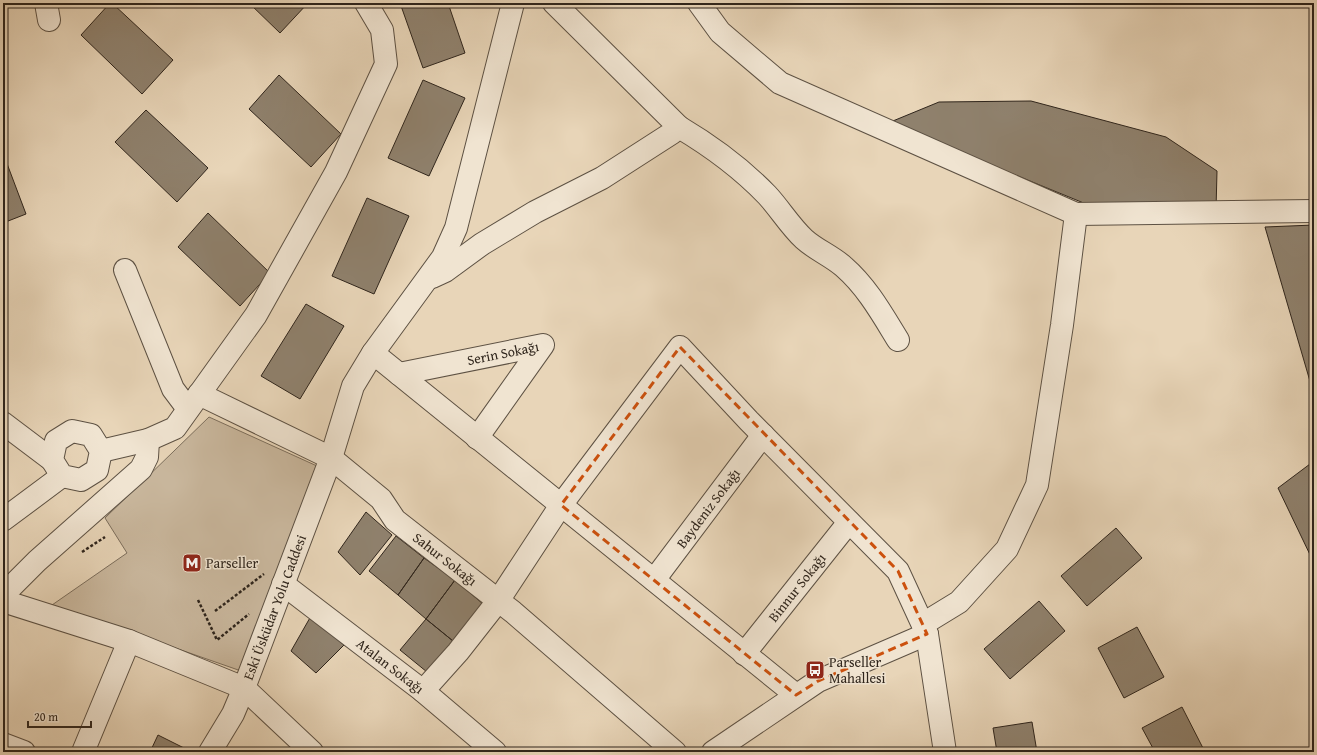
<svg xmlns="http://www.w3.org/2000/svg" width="1317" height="755" font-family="'Gentium Book Plus',serif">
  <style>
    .green { fill: #c9b79d; stroke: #7c6e5c }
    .building { fill: #8f816d; stroke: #2f251c }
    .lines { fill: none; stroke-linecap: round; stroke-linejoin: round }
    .minor-casing { stroke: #5d5143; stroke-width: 24 }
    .path { stroke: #2f251c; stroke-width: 2.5; stroke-dasharray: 3 2; stroke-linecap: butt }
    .minor { stroke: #f0e4d1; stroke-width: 22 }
    .marked { fill: none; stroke: #cc510e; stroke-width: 3; stroke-dasharray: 8 5; stroke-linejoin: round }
    .labels { text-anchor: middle; stroke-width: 3; stroke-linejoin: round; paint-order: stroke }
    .street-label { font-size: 14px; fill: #2f251c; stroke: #f0e4d1 }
    .poi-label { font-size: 14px; fill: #2f251c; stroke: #f0e4d1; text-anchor: start }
  </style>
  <rect width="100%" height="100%" fill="#e8d5b8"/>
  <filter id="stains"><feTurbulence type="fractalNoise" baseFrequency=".005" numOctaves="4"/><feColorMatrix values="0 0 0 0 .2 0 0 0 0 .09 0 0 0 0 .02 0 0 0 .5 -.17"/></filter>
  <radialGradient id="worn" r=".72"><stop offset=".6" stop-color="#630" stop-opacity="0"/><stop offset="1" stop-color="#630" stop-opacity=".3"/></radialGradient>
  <path class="green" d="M 209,417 L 317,466 L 244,672 L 52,605 L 127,553 L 105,518 Z"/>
  <path class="building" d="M 110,3 L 112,3 L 173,60 L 142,94 L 81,35 Z
    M 249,3 L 308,3 L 280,33 Z
    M 400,3 L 448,3 L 465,53 L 423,68 Z
    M 279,75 L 341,134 L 311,167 L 249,109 Z
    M 423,80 L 465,98 L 429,176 L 388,158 Z
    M 1031,101 L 1166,137 L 1217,171 L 1216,210 L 1091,206 L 888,123 L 939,102 Z
    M 146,110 L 208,168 L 177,202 L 115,142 Z
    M 3,153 L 26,214 L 3,223 Z
    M 367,198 L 409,216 L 374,294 L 332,276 Z
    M 208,213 L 270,273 L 240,306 L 178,247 Z
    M 1314,225 L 1314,395 L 1265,227 Z
    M 306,304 L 344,326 L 300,399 L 261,376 Z
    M 1314,461 L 1314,563 L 1278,488 Z
    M 366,512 L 392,535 L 360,575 L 338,552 Z
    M 1116,528 L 1142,558 L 1087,606 L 1061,576 Z
    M 396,536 L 424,558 L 398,595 L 369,571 Z
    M 424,558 L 455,580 L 426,619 L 398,595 Z
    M 455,580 L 483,604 L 453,641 L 426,619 Z
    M 1039,601 L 1065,631 L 1010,679 L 984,649 Z
    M 311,616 L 344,645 L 316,673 L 291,651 Z
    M 426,619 L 453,641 L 427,672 L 400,650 Z
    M 1137,627 L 1164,677 L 1124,698 L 1098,648 Z
    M 1182,707 L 1205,752 L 1155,752 L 1142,728 Z
    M 1032,722 L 1037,752 L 997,752 L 993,728 Z
    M 158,735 L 192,752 L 150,752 Z"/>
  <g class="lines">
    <defs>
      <g id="minor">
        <path d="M 46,3 L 49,20"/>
        <path d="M 699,3 L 720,32 L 780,83 L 1076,214 L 1314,211"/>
        <path d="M 679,127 C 711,146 741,168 767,195 C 780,209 790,226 804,239 C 816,250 832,256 844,267 C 867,287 882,314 898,340"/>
        <path d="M 125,270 L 173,389 L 188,409"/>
        <path d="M 432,277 L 445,271 L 482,244 L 535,212 L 602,178 L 672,133 L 679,127 L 554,3"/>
        <path d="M 373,353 L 796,695"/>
        <path id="s1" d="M 399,374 L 543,345 L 477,438"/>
        <path id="s2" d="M 199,394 L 331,458 L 381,499 L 395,520 L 513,612 L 675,752"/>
        <path d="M 3,423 L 52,460"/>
        <path d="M 72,431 L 91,435 L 101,451 L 97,470 L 81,480 L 62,476 L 52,460 L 56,441 Z"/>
        <path d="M 101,451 L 148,440 L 175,428 L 256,315 L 336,172 L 386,64 L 382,30 L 366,3"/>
        <path d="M 3,520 L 62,476"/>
        <path id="s3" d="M 654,580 L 763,435"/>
        <path id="s4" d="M 283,584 L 423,691 L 495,752"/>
        <path d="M 3,595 L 37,561 L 141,469 L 147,457 L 148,440"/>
        <path d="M 3,601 L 129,641 L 244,688 L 312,752"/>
        <path d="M 923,624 L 959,602 L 1007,549 L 1037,485 L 1062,325 L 1076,214"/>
        <path id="s5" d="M 744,654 L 849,522"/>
        <path d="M 423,691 L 458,652 L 498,601 L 561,505 L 680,347 L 749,421 L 898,571 L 927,634 L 945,752"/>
        <path d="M 3,744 L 24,752"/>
        <path d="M 83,752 L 129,641"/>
        <path id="s6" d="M 210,752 L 233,714 L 244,688 L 331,458 L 353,386 L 373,353 L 443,257 L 456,228 L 513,3"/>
        <path d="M 713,752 L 818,681 L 927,634"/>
      </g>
    </defs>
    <use href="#minor" class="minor-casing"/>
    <path class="path" d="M 82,552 L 105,537
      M 198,600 L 217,640 L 249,614
      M 215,611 L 264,574"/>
    <use href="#minor" class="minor"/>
  </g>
  <path class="marked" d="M 680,347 L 898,571 L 927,634 L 818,681 L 796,695 L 561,505 Z"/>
  <defs>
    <symbol id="metro-square" viewBox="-11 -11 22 22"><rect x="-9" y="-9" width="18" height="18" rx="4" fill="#8f2418" stroke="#f0e4d1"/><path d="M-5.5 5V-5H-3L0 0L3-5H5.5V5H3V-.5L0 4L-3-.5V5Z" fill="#fff"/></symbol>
    <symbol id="bus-square" viewBox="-11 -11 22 22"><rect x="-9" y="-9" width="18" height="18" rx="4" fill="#8f2418" stroke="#f0e4d1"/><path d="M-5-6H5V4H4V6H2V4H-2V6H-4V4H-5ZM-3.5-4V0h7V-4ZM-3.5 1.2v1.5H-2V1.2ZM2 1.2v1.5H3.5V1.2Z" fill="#fff"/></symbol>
  </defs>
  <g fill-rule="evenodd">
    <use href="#metro-square" x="181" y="552" width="22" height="22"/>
    <use href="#bus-square" x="804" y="659" width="22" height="22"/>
  </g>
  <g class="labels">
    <g class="street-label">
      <text dy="5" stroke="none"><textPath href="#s1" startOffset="106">Serin Sokağı</textPath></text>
      <text dy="5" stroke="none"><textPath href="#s3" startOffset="90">Baydeniz Sokağı</textPath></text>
      <text dy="5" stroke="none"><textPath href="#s2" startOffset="300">Sahur Sokağı</textPath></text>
      <text dy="5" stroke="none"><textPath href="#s5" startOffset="85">Binnur Sokağı</textPath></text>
      <text dy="5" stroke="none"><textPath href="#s6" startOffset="159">Eski Üsküdar Yolu Caddesi</textPath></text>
      <text dy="5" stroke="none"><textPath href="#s4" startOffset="135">Atalan Sokağı</textPath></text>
    </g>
    <g class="poi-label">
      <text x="206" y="568">Parseller</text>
      <text x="829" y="667">Parseller<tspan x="829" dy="16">Mahallesi</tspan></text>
    </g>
  </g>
  <rect width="1317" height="755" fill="none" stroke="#e8d5b8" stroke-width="16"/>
  <rect x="4" y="4" width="1309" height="747" fill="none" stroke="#2f251c" stroke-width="2"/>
  <rect x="8" y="8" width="1301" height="739" fill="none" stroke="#2f251c"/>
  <path d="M28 721v6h63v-6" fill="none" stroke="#2f251c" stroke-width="2"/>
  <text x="34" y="721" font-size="12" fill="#2f251c" stroke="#f0e4d1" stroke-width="3" paint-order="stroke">20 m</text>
  <rect width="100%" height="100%" filter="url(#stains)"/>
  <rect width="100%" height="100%" fill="url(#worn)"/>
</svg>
